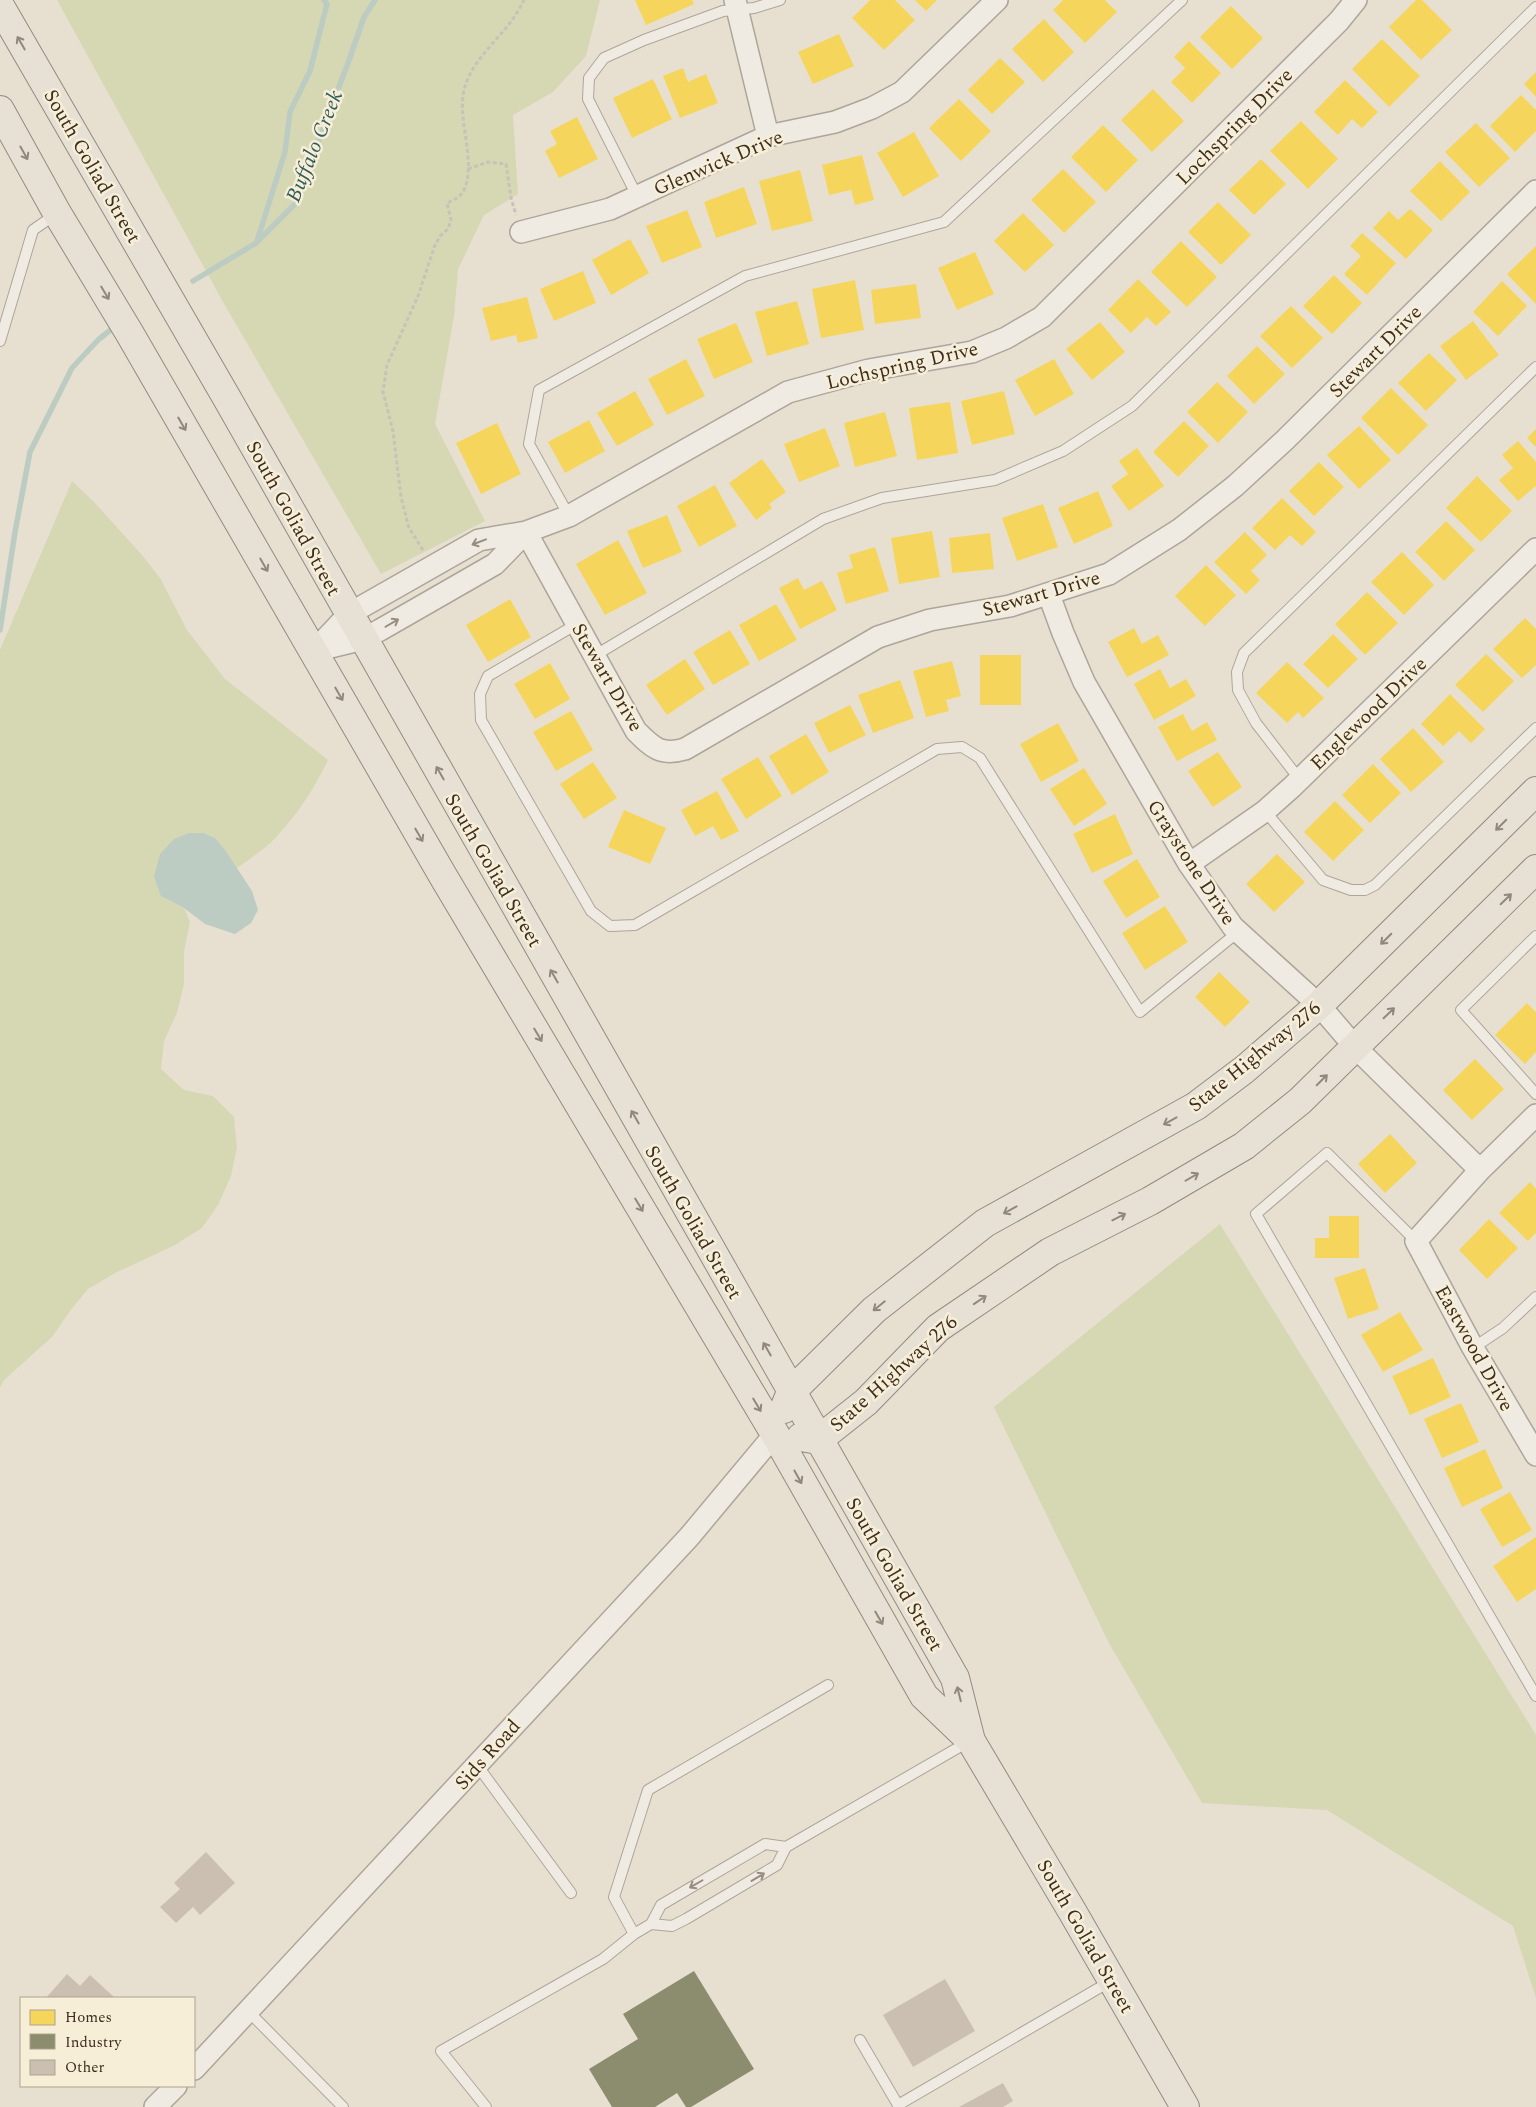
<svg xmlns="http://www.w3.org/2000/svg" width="1536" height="2107" font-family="Spectral,serif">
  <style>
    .green { fill: #d6d7b3 }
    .water { fill: #bcccc2 }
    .homes { fill: #f6d55c }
    .industry { fill: #8c8c6e }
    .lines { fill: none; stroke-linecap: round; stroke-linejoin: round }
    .stream { stroke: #bcccc2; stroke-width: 5.5 }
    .building { fill: #cbbfb2 }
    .lane-casing { stroke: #ada599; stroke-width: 12 }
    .street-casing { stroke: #ada599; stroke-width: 24 }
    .primary-casing { stroke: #928b80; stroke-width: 30 }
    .path { stroke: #c8c2b9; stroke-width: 3; stroke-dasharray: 4 2.5; stroke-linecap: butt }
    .lane { stroke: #efebe3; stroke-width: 10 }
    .street { stroke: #efebe3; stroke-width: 21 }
    .primary { stroke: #e6e1d4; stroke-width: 28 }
    .oneway { stroke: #92887a }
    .oneway2 { stroke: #968c82 }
    .labels { text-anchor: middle; stroke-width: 5; stroke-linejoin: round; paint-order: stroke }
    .street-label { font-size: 20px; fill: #3d2e20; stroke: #f7eed8 }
    .water-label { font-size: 21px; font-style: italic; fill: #2f5d5a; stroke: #f7eed8 }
  </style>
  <rect width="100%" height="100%" fill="#e7e0d1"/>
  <path class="green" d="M 57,0 L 600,0 L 586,56 L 553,92 L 513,115 L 518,194 L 484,215 L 458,269 L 454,316 L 435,424 L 485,521 L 381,574 L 223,302 Z
    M 72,481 L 94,502 L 142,555 L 160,578 L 187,630 L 225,679 L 328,760 C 315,787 299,812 279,834 C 268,847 251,858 237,868 L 215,838 L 204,833 L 161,896 L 184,908 L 190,922 L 184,952 L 184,984 L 177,1013 L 164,1041 L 161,1069 L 184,1090 L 213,1096 L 234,1117 L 237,1148 L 231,1176 L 218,1205 L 202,1228 L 173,1246 L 115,1273 L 88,1289 L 70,1311 L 52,1337 L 4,1380 L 0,1387 L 0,650 Z
    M 1220,1224 L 1536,1735 L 1536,1998 L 1513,1926 L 1327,1810 L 1202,1803 L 1109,1643 L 994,1407 Z"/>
  <path class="water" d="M 189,833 L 204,833 L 215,838 L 225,850 L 252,891 L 258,910 L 251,923 L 235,934 L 205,924 L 184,908 L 161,896 L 154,877 L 160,854 L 174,839 Z"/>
  <path class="homes" d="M 635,0 L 692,0 L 694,4 L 646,25 Z
    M 870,0 L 895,0 L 915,20 L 884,50 L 852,18 Z
    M 915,0 L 937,0 L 926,11 Z
    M 1063,0 L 1105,0 L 1117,12 L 1085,43 L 1053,10 Z
    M 1416,0 L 1422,0 L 1452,30 L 1421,60 L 1389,27 Z
    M 1231,6 L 1263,38 L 1232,69 L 1200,37 Z
    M 1044,19 L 1074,52 L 1043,82 L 1012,49 Z
    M 839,34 L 854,66 L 813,84 L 798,52 Z
    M 1382,39 L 1420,76 L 1389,107 L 1352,69 Z
    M 1189,41 L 1221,73 L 1192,103 L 1171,82 L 1185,68 L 1174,57 Z
    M 1000,58 L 1025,82 L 992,114 L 968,90 Z
    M 683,68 L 688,82 L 706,74 L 718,103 L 680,118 L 663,76 Z
    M 1536,72 L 1536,97 L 1524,84 Z
    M 653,79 L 672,119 L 632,138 L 613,98 Z
    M 1345,80 L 1378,112 L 1362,128 L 1352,119 L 1338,135 L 1314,112 Z
    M 1153,89 L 1184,121 L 1152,152 L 1121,120 Z
    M 1521,95 L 1536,110 L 1536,131 L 1515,152 L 1490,126 Z
    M 959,99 L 991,131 L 961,161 L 929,128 Z
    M 577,117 L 598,159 L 559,178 L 545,151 L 557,144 L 550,131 Z
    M 1301,121 L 1338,159 L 1308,189 L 1270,151 Z
    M 1476,123 L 1510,158 L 1479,187 L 1445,152 Z
    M 1103,125 L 1138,160 L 1106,192 L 1071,157 Z
    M 914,132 L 939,176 L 903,197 L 877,153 Z
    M 862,155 L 874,200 L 855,205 L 851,190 L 829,195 L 822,165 Z
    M 1261,159 L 1286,184 L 1254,215 L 1229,190 Z
    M 1440,161 L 1470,192 L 1441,221 L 1410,191 Z
    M 1063,169 L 1096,202 L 1064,233 L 1031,200 Z
    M 800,170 L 813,221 L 772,231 L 759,181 Z
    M 744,187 L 757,224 L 716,238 L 704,202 Z
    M 1218,202 L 1251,235 L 1221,265 L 1188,232 Z
    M 1410,209 L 1433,230 L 1406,259 L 1373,228 L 1389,211 L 1398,220 Z
    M 687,210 L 702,247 L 662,263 L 646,226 Z
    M 1023,213 L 1054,245 L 1025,272 L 994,241 Z
    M 1362,233 L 1396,263 L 1367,295 L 1344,274 L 1361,256 L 1350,246 Z
    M 630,239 L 649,273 L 611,295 L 592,260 Z
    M 1181,241 L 1217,277 L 1187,307 L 1151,272 Z
    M 1536,246 L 1536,304 L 1507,274 Z
    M 975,252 L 994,294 L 957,310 L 938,268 Z
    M 583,271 L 596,303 L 554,321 L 540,289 Z
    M 1334,275 L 1362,303 L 1332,334 L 1303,306 Z
    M 1138,279 L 1171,312 L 1156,326 L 1147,317 L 1131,333 L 1108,310 Z
    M 855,280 L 864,330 L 821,338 L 812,289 Z
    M 1502,281 L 1527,306 L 1498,336 L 1473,312 Z
    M 916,284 L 921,318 L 875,324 L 871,290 Z
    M 527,297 L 538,338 L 518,343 L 516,335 L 491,341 L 482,308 Z
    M 797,301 L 809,344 L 767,356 L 755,312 Z
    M 1291,306 L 1323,338 L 1292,368 L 1260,336 Z
    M 1473,321 L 1499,355 L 1466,380 L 1440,346 Z
    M 1100,322 L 1125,352 L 1092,380 L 1066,349 Z
    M 736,323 L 753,362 L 714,379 L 697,339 Z
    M 1257,346 L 1285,374 L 1254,404 L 1227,376 Z
    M 1429,353 L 1457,380 L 1426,411 L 1398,383 Z
    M 686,359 L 705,396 L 667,415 L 648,379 Z
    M 1054,359 L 1074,394 L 1035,416 L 1015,380 Z
    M 1217,382 L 1248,412 L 1218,443 L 1187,412 Z
    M 1391,388 L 1428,425 L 1398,455 L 1361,418 Z
    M 635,391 L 654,425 L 617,446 L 597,413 Z
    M 1004,391 L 1015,434 L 972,445 L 961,401 Z
    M 950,402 L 958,453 L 917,460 L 909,408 Z
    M 885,412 L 897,456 L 855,467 L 844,423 Z
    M 589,420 L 605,451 L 565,473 L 548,442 Z
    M 1184,421 L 1209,446 L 1178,477 L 1153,452 Z
    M 497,423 L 521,474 L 481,494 L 456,443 Z
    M 1359,426 L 1391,460 L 1359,489 L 1327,455 Z
    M 825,428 L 840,466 L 799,482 L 784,444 Z
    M 1536,429 L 1536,447 L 1527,438 Z
    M 1518,441 L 1536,462 L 1536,486 L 1518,501 L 1499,480 L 1513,468 L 1502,455 Z
    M 1137,448 L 1164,486 L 1129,511 L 1111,486 L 1128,474 L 1119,461 Z
    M 762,459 L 786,492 L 769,504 L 772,508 L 756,520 L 729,483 Z
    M 1319,462 L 1344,487 L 1314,516 L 1289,491 Z
    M 1477,476 L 1512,511 L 1481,542 L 1446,508 Z
    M 715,485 L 737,526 L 699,547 L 677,506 Z
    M 1098,491 L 1113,526 L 1074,544 L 1058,508 Z
    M 1282,498 L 1316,532 L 1302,546 L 1290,535 L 1275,550 L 1252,528 Z
    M 1043,504 L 1058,547 L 1017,561 L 1002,518 Z
    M 667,515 L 682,552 L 643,568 L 627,531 Z
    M 1446,521 L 1475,550 L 1444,581 L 1415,552 Z
    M 932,531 L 940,577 L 899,584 L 891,538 Z
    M 1245,532 L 1267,555 L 1251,571 L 1260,580 L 1246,594 L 1214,562 Z
    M 990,533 L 994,569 L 952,573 L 949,538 Z
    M 618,540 L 647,593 L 605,615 L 576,564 Z
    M 875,547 L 889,591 L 846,604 L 837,573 L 853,568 L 849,555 Z
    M 1402,552 L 1434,585 L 1404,615 L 1371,582 Z
    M 1206,565 L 1236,595 L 1205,626 L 1175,596 Z
    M 798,578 L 804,590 L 822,581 L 837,610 L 800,629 L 779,588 Z
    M 1367,592 L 1398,623 L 1365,655 L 1335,624 Z
    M 510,599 L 531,637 L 488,662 L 466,625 Z
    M 776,604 L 797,640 L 759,661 L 739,625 Z
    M 1525,618 L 1536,629 L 1536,665 L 1522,678 L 1493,649 Z
    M 1134,628 L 1142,644 L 1158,635 L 1169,655 L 1127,677 L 1108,642 Z
    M 730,630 L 750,664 L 713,685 L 693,652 Z
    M 1333,634 L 1358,659 L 1328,688 L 1303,664 Z
    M 1486,654 L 1514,681 L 1483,712 L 1455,685 Z
    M 980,655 L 1021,655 L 1021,705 L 980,705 Z
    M 685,659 L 705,689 L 667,715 L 646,685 Z
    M 952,661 L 961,696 L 946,700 L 949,711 L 926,717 L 913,671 Z
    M 1287,662 L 1324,698 L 1303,718 L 1298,712 L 1287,723 L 1256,693 Z
    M 550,663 L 570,699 L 535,719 L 514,684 Z
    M 1160,669 L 1170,688 L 1186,679 L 1196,696 L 1154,720 L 1134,684 Z
    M 900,680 L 914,718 L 873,733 L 858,695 Z
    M 1450,694 L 1485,729 L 1471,743 L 1459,731 L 1443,746 L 1421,724 Z
    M 850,705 L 866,735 L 829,753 L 814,723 Z
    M 571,711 L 593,750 L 556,771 L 533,732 Z
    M 1183,714 L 1192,731 L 1207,722 L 1217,740 L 1177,761 L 1158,727 Z
    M 1058,723 L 1079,761 L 1041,782 L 1020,744 Z
    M 1413,728 L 1444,762 L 1411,792 L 1380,759 Z
    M 806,734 L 829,772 L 792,795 L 769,756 Z
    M 1218,752 L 1242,787 L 1213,807 L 1188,771 Z
    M 758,757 L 782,796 L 746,819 L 721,779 Z
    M 593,762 L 617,798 L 584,819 L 560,784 Z
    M 1373,764 L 1401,793 L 1370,823 L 1342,795 Z
    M 1084,768 L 1107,804 L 1074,826 L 1050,789 Z
    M 717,791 L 739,831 L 721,840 L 713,826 L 695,836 L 681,810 Z
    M 1335,801 L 1364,830 L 1333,861 L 1304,832 Z
    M 624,810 L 666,828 L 650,864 L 608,847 Z
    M 1115,814 L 1133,854 L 1092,873 L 1073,834 Z
    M 1277,854 L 1305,882 L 1274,912 L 1246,884 Z
    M 1137,859 L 1160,897 L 1126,918 L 1103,881 Z
    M 1165,906 L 1188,942 L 1145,970 L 1122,933 Z
    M 1219,972 L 1250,1002 L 1225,1027 L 1195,997 Z
    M 1527,1003 L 1536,1012 L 1536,1052 L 1525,1064 L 1495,1035 Z
    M 1475,1059 L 1504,1089 L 1472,1120 L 1443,1090 Z
    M 1390,1134 L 1417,1163 L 1385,1193 L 1358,1164 Z
    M 1530,1182 L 1536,1189 L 1536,1233 L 1528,1241 L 1499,1213 Z
    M 1329,1216 L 1359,1216 L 1359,1258 L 1315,1258 L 1315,1238 L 1329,1238 Z
    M 1489,1219 L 1518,1248 L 1487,1279 L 1459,1250 Z
    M 1365,1268 L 1379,1309 L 1348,1319 L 1334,1278 Z
    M 1400,1312 L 1423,1350 L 1383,1372 L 1361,1335 Z
    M 1433,1358 L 1451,1397 L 1410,1415 L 1392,1376 Z
    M 1461,1403 L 1479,1442 L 1442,1458 L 1424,1419 Z
    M 1485,1449 L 1503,1488 L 1462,1507 L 1444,1468 Z
    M 1510,1492 L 1532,1530 L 1502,1547 L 1480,1509 Z
    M 1536,1537 L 1536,1589 L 1517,1602 L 1493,1566 Z"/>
  <path class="industry" d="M 694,1971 L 754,2069 L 691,2107 L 686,2107 L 677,2093 L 655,2107 L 612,2107 L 589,2069 L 638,2039 L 623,2014 Z"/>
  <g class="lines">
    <path class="stream" d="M 257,241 L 285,152 L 290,112 L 310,71 L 327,4 L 324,0
      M 193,281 L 256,243 L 295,204 L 348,63 L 364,17 L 375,0
      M 0,630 L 15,532 L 30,452 L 72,368 L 98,340 L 113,328"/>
  </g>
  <path class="building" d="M 206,1852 L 235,1883 L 200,1915 L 193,1907 L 176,1923 L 160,1907 L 180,1889 L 174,1883 Z
    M 67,1974 L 80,1986 L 90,1975 L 115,1998 L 46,1998 Z
    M 945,1979 L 975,2031 L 913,2067 L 883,2015 Z
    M 1003,2083 L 1013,2101 L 1003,2107 L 959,2107 Z"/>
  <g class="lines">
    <defs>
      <path id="lane" d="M 637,196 L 588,99 L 589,78 L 604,58 L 644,40 L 723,11 L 754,8 L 780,0
        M 0,341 L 33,230 L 56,214
        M 569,516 L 529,444 L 539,390 L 745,276 L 944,222 L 1182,0
        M 577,624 L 488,676 L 480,694 L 481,720 L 591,911 L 610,926 L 635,925 L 937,749 L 962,747 L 980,758 L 1140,1012 L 1238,932
        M 594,656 L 823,519 L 882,498 L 995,480 L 1063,451 L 1132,406 L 1536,7
        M 1300,780 L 1256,723 L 1238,690 L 1237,672 L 1244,653 L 1536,367
        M 1265,811 L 1323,880 L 1351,890 L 1365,890 L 1375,885 L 1536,728
        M 1536,936 L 1461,1010 L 1536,1094
        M 1416,1241 L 1327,1153 L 1256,1214 L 1536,1696
        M 1473,1348 L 1503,1328 L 1536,1297
        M 477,1765 L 571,1893
        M 786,1847 L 765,1844 L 661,1905 L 651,1924 L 672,1926 L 686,1919 L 777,1865 L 786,1847 L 968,1742
        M 651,1924 L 634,1934 L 614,1897 L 648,1790 L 828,1685
        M 248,2011 L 343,2107
        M 860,2040 L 898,2105 L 1111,1981
        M 486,2107 L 441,2051 L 603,1959 L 634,1934"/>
      <path id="street" d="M 735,0 L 768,136
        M 521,232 L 610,209 L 768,136 L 835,122 L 872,108 L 902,92 L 997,0
        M 526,532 L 636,731 C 653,748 661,756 685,749 L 878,637 L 930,620 L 1010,606 L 1109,574 L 1179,530 L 1235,486 L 1285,440 L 1536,191
        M 1049,595 L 1063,633 L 1084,682 L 1189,864 L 1233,927 L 1319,1005 L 1355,1047 L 1480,1170
        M 314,651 L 349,614 L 479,540 L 526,532 L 569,516 L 788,392 L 869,370 L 972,352 L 1006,338 L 1042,317 L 1339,21 L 1356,0
        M 314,651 L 363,639 L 380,630 L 495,564 L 526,532
        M 1189,864 L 1265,811 L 1292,787 L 1536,549
        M 1536,1115 L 1480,1170 L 1416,1241 L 1473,1348 L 1536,1455
        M 194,2069 L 689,1537 L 775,1434
        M 155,2107 L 176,2086"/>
      <path id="primary" d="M 0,6 L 228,400 L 955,1678 L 971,1741
        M 0,110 L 57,213 L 130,334 L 443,876 L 775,1434 L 924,1696 L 971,1741 L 1072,1911 L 1185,2107
        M 784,1409 L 791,1392 L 874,1310 L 985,1223 L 1196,1106 L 1245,1069 L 1319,1005 L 1536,791
        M 801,1437 L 818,1440 L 866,1402 L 938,1328 L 1050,1252 L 1150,1201 L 1244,1146 L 1300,1101 L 1536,869"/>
    </defs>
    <use href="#lane" class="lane-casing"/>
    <use href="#street" class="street-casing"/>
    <use href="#primary" class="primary-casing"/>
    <path class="path" d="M 468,169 L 488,162 L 506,164 L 511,198 L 516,215
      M 423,550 L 409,528 L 401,497 L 393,431 L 383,392 L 387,365 L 418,296 L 435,245 L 440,236 L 448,229 L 451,220 L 447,203 C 453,200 459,198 463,192 C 477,166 459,125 463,96 C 467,66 492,46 510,23 C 515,16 520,8 524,0"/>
    <use href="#lane" class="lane"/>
    <use href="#street" class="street"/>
    <use href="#primary" class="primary"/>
  </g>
  <defs><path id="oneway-shaft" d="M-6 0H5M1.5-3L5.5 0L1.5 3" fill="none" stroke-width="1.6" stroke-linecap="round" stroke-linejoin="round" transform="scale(1.25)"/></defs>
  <g class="oneway">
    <use href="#oneway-shaft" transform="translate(21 43) rotate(-120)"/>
    <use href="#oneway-shaft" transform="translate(24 153) rotate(61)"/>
    <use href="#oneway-shaft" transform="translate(105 293) rotate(59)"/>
    <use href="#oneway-shaft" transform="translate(182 424) rotate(60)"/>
    <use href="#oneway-shaft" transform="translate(264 565) rotate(60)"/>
    <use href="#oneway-shaft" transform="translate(339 694) rotate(60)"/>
    <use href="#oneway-shaft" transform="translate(440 773) rotate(-120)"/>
    <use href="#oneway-shaft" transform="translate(1501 825) rotate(135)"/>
    <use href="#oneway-shaft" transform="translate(419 835) rotate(60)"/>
    <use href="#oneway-shaft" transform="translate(1506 899) rotate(-44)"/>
    <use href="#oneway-shaft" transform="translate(1386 939) rotate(135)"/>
    <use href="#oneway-shaft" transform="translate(554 976) rotate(-120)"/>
    <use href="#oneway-shaft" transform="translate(1389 1013) rotate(-44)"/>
    <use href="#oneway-shaft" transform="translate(538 1035) rotate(59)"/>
    <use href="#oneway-shaft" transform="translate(1322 1080) rotate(-45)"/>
    <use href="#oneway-shaft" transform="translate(635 1117) rotate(-120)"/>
    <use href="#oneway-shaft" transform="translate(1170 1121) rotate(151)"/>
    <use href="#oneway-shaft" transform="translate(1192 1177) rotate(-30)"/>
    <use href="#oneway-shaft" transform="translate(639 1205) rotate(59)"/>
    <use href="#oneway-shaft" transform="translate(1010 1210) rotate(151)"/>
    <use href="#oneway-shaft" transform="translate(1119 1217) rotate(-27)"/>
    <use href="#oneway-shaft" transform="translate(980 1300) rotate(-34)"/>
    <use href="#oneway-shaft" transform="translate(879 1306) rotate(141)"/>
    <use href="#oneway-shaft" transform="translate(767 1349) rotate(-120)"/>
    <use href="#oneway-shaft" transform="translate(757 1405) rotate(59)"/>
    <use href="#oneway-shaft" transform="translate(798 1477) rotate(61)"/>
    <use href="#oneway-shaft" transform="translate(879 1618) rotate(60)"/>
    <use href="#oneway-shaft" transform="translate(959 1694) rotate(-104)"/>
  </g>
  <g class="oneway2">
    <use href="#oneway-shaft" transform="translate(479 542) rotate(159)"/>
    <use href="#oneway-shaft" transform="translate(392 623) rotate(-30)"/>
    <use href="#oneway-shaft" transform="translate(758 1877) rotate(-31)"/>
    <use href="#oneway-shaft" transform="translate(696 1884) rotate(150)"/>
  </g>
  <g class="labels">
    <g class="street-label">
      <text transform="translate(1234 126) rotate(-45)" y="7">Lochspring Drive</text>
      <text transform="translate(718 162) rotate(-23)" y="7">Glenwick Drive</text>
      <text transform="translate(93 166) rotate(60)" y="7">South Goliad Street</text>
      <text transform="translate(1375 351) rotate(-45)" y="7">Stewart Drive</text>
      <text transform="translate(902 365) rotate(-13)" y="7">Lochspring Drive</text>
      <text transform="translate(294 518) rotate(61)" y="7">South Goliad Street</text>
      <text transform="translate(1041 593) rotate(-16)" y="7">Stewart Drive</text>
      <text transform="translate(608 677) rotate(60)" y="7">Stewart Drive</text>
      <text transform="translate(1368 713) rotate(-44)" y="7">Englewood Drive</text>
      <text transform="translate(1192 862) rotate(57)" y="7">Graystone Drive</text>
      <text transform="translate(494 870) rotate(60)" y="7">South Goliad Street</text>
      <text transform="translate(1254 1056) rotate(-39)" y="7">State Highway 276</text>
      <text transform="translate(694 1222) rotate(60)" y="7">South Goliad Street</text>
      <text transform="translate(1475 1348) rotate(61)" y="7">Eastwood Drive</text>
      <text transform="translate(893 1373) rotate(-42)" y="7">State Highway 276</text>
      <text transform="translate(895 1574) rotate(60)" y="7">South Goliad Street</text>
      <text transform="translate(487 1754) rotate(-48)" y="7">Sids Road</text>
      <text transform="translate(1086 1936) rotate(60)" y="7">South Goliad Street</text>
    </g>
    <g class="water-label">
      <text transform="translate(314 146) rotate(-68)" y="7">Buffalo Creek</text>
    </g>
  </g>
  <rect x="20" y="1997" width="175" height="90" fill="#f7eed8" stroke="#ada18e"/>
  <rect x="30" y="2010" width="25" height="15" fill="#f6d55c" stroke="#ada18e"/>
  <text x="65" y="2022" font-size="15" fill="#3d2e20">Homes</text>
  <rect x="30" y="2034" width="25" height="15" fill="#8c8c6e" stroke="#ada18e"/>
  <text x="65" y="2047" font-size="15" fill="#3d2e20">Industry</text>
  <rect x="30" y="2060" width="25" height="15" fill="#cbbfb2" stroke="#ada18e"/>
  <text x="65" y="2072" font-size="15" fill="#3d2e20">Other</text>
</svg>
